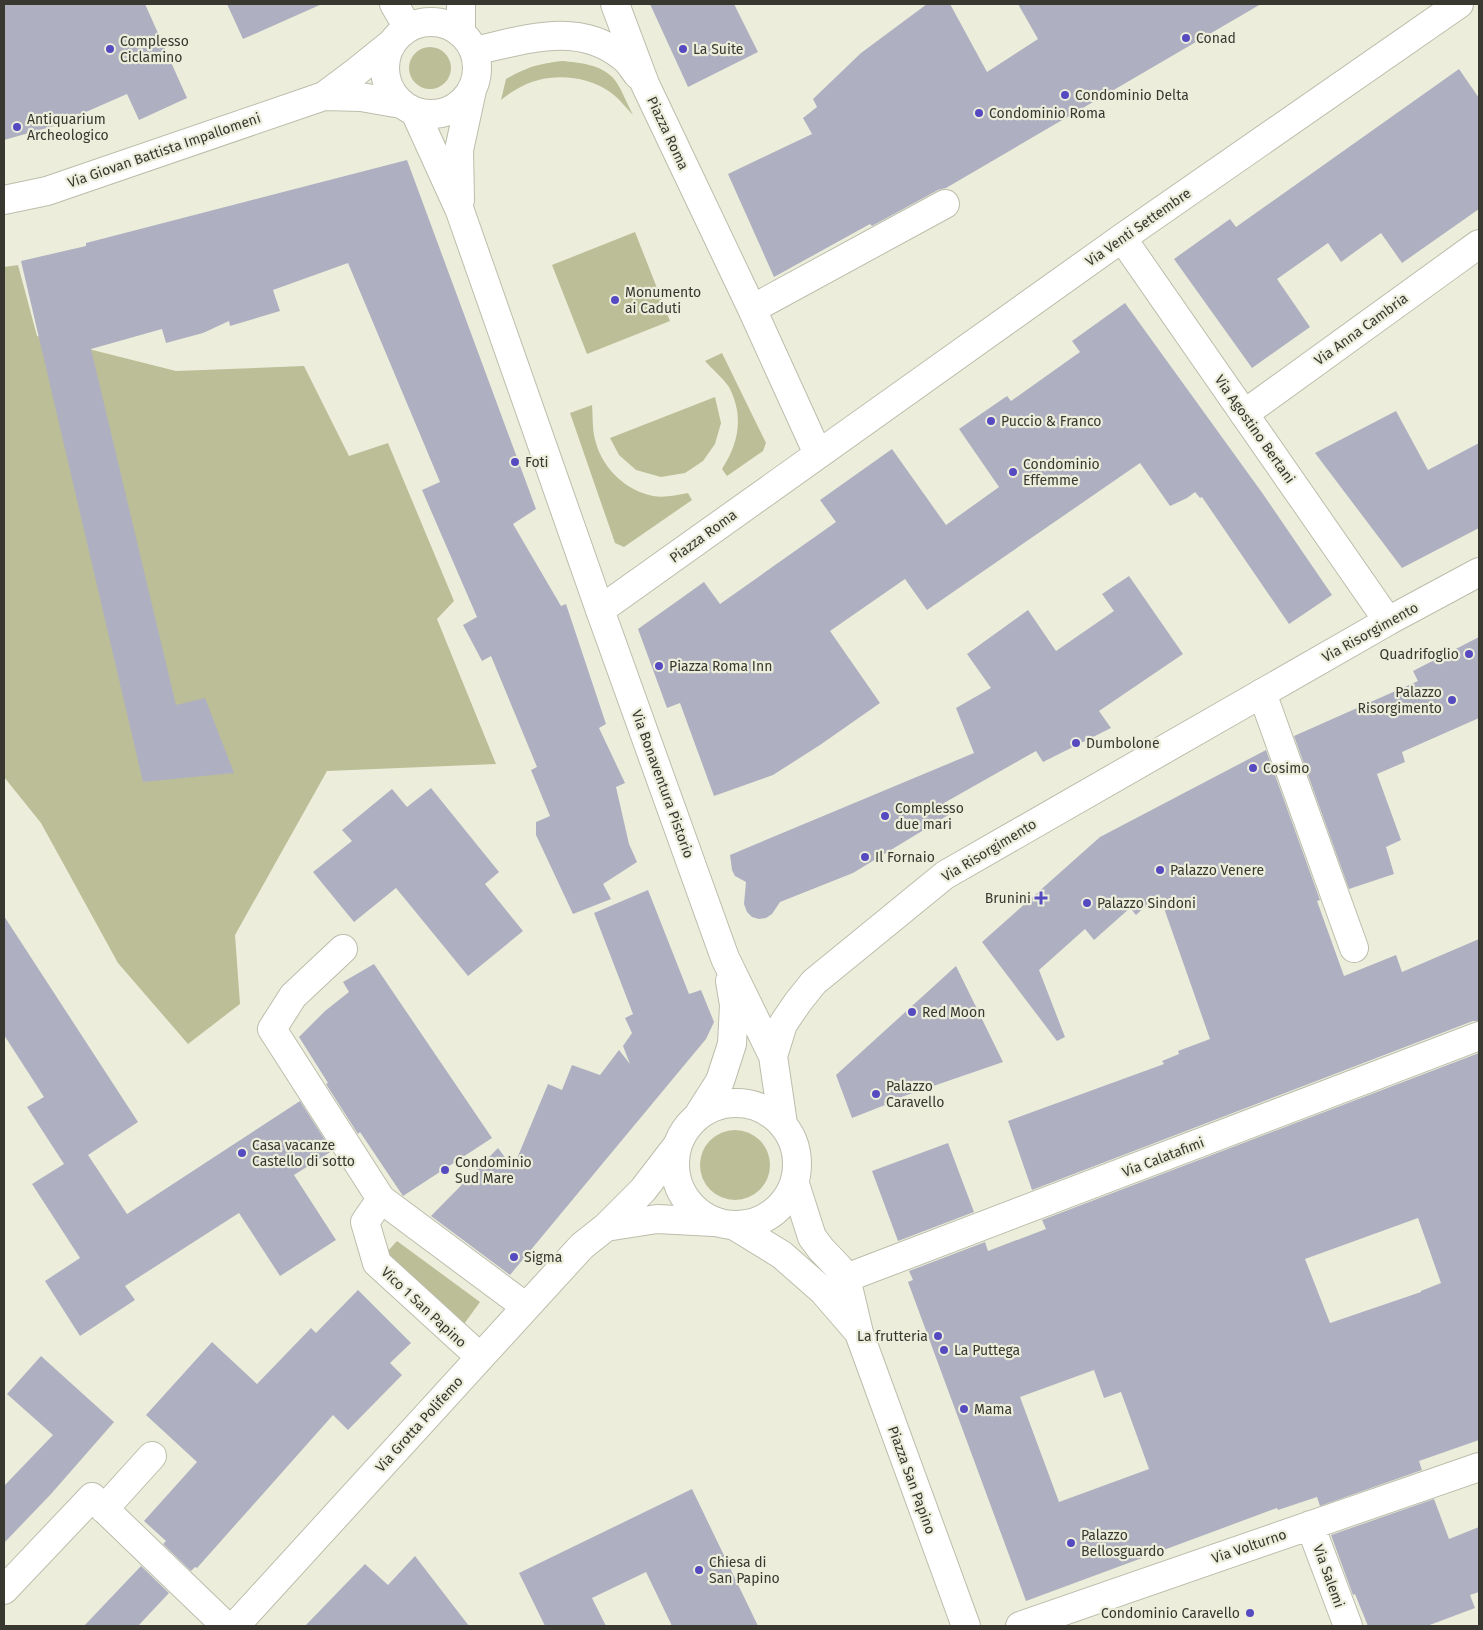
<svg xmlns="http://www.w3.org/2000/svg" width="1483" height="1630" font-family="'Fira Sans',sans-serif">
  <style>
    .green { fill: #bcbe97 }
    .building { fill: #aeb0c1; fill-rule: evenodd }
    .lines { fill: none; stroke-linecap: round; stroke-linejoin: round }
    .minor-casing { stroke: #bcbdab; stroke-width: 30 }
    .major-casing { stroke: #bcbdab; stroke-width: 30 }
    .minor { stroke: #fff; stroke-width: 28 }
    .major { stroke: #fff; stroke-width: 28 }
    .poi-dot { fill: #564ac1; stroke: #eceedb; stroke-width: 2 }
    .labels { text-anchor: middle; stroke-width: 4.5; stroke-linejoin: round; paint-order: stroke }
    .poi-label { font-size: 14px; fill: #383831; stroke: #eceedb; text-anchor: start }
    .street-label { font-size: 14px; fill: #383831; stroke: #eceedb }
  </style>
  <rect width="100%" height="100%" fill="#eceedb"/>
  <path class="green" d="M409 68a21 21 0 1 1 42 0a21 21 0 1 1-42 0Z
    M 562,61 C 580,63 601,64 614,79 C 621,87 627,104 633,115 C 626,108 619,98 610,92 C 584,74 545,72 517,89 C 511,92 506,96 501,100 L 506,79 C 527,67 538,64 562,61 Z
    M 635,232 L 670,321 L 587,354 L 552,265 Z
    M 18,265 L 37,336 L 176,371 L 304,366 L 349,456 L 388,443 L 454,601 L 437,619 L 496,764 L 327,771 L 235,935 L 240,1004 L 188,1044 L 118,963 L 41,823 L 4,777 L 4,267 Z
    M 722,353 L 766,443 L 763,451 L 727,476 L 722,469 C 739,443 744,416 729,387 C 723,378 712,369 705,361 Z
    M 715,397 L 721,423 L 715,444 L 703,461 L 685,473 L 661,477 L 636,470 L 619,455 L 610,438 Z
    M 592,405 C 593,417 592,431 596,443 C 603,469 627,491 653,496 C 665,498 676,495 688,493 L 692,500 L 624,547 L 615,543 L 570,413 Z
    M700 1165a35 35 0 1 1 70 0a35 35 0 1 1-70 0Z
    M 397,1241 L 480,1302 L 464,1324 L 386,1253 Z"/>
  <path class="building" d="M 4,4 L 145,4 L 187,98 L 139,120 L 127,94 L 54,126 L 4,140 Z
    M 227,4 L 322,4 L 243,39 Z
    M 650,4 L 734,4 L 758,52 L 688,87 Z
    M 927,4 L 950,4 L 987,72 L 1038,39 L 1018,4 L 1261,4 L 946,188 L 938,190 L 872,226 L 870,224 L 774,277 L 728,174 L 812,134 L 803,118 L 817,107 L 813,99 L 861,53 Z
    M 1459,69 L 1479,98 L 1479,209 L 1402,263 L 1381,233 L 1341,262 L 1328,243 L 1277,279 L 1310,327 L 1252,368 L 1174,259 L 1230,219 L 1236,227 Z
    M 407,160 L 536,509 L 513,524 L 561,606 L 566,604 L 606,724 L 599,728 L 625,783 L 616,787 L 629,844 L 637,862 L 603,884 L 611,899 L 573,914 L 536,835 L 536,822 L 550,816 L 531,770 L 537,767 L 491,656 L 482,661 L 463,625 L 477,617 L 422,490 L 440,482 L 348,263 L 273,290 L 280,311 L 230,326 L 229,321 L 203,333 L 166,343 L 162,329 L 91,349 L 176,705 L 205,698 L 234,773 L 143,782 L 21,261 L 86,246 L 86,243 Z
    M 1125,303 L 1263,494 L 1332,595 L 1289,624 L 1202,497 L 1200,498 L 1195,492 L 1187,498 L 1170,506 L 1140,463 L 927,610 L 905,579 L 830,631 L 880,703 L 820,745 L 773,775 L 714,796 L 680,703 L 667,708 L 638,629 L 704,582 L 720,604 L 836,522 L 820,500 L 892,449 L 946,525 L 999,487 L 959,429 L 1007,396 L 1011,401 L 1080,352 L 1072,341 Z
    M 1396,411 L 1428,470 L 1479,443 L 1479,528 L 1402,568 L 1315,453 Z
    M 1129,576 L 1183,654 L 1099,711 L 1111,728 L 1043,762 L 1036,751 L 944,803 L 950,814 L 853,873 L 780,902 L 772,914 L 766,918 L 759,919 L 752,917 L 747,912 L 744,904 L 746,882 L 735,876 L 732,870 L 730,855 L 974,753 L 956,708 L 991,688 L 967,654 L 1028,610 L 1056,651 L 1114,611 L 1102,594 Z
    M 1479,637 L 1479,718 L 1402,752 L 1405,762 L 1377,774 L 1401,840 L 1386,847 L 1394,874 L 1349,889 L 1294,736 L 1418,681 L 1413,671 Z
    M 1266,750 L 1320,900 L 1317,901 L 1344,976 L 1396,955 L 1402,972 L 1479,939 L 1479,1021 L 1473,1021 L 1032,1190 L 1008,1121 L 1164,1064 L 1162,1061 L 1179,1054 L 1178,1051 L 1210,1039 L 1159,894 L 1136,915 L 1130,908 L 1094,940 L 1085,929 L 1039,970 L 1065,1037 L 1057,1041 L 982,942 L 1100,837 Z
    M 431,788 L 499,872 L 485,884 L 523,931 L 468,976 L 396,888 L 354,922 L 313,872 L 352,841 L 342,830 L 392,789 L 407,807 Z
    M 648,890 L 689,994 L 701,990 L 714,1022 L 706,1039 L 510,1275 L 431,1216 L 498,1148 L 513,1168 L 548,1084 L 562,1090 L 572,1065 L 600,1075 L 619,1050 L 630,1064 L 623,1046 L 632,1033 L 625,1018 L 633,1014 L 594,913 Z
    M 4,916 L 138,1122 L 88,1155 L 127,1214 L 300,1101 L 332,1151 L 294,1175 L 336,1240 L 280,1276 L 239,1213 L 125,1286 L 135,1300 L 80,1336 L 45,1281 L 80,1258 L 32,1184 L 64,1164 L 27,1107 L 44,1097 L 4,1035 Z
    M 374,964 L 492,1138 L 403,1196 L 360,1132 L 358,1134 L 326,1084 L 328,1083 L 299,1037 L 325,1011 L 349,992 L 343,982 Z
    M 956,966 L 1003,1062 L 884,1103 L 885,1105 L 852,1118 L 836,1075 Z
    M 1479,1053 L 1479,1440 L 1419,1461 L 1422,1470 L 1320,1506 L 1317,1497 L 1278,1510 L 1277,1508 L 1026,1601 L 908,1282 L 913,1280 L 909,1271 L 985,1242 L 988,1251 L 1046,1229 L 1042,1220 ZM 1418,1218 L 1441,1283 L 1421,1291 L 1421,1292 L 1330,1323 L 1305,1259 ZM 1094,1370 L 1104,1398 L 1121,1392 L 1149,1469 L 1059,1502 L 1020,1397 Z
    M 948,1143 L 974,1212 L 898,1241 L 872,1171 Z
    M 358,1290 L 411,1343 L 390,1363 L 402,1375 L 348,1430 L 333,1415 L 197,1568 L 195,1567 L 191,1571 L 163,1544 L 166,1541 L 144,1521 L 197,1462 L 146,1415 L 212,1342 L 257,1384 L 311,1328 L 316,1333 Z
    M 41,1356 L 114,1422 L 51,1494 L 4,1543 L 4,1486 L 53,1435 L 7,1394 Z
    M 692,1489 L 758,1626 L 672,1626 L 646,1572 L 592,1598 L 606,1626 L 545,1626 L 519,1573 Z
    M 1434,1499 L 1449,1539 L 1479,1527 L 1479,1592 L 1470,1595 L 1475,1608 L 1427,1626 L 1368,1626 L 1355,1594 L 1353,1595 L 1331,1535 Z
    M 415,1556 L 469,1626 L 305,1626 L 365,1564 L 388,1585 Z
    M 141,1566 L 169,1593 L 138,1626 L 84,1626 Z"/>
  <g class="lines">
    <defs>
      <path id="minor" d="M 461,4 L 461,33
        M 615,4 L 645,84 L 752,309 L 818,454
        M 474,51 C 525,40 578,20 623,57 C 629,61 633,69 638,75
        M 324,96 L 361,97 L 401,104
        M 4,200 L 47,191 L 324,96 L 356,72 L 392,43
        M 1122,238 L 1388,621
        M 752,309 L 945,204
        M 1244,414 L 1479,244
        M 600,610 L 1122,238 L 1459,4
        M 1262,693 L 1354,948
        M 343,949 L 293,996 L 272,1029 L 381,1199
        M 795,1184 L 812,1237 L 821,1249 L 839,1268 L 846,1278 L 859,1333 L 966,1626
        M 735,1226 L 782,1255 L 823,1291 L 855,1328
        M 606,1227 L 657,1219 L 713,1222
        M 846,1278 L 1479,1036
        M 480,1357 L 377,1263 L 365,1222 L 381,1199 L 526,1307
        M 104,1509 L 152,1456
        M 1310,1525 L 1348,1626
        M 4,1590 L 92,1497 L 226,1626
        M 235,1626 L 582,1246 L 606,1227 L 643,1190 L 676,1147
        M 1020,1626 L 1479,1467"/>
      <path id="major" d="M 394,4 L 408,28
        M385 68a46 46 0 1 1 92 0a46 46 0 1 1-92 0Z
        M 415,112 L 460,211 L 600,610 L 725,958 L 773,1056
        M 460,200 L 459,150 L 472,90
        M675 1164a61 61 0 1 1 122 0a61 61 0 1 1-122 0Z
        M 699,1114 L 720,1081 L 732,1044 L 734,1005 L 730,981
        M 783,1124 L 773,1056 L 783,1024 L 798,1002 L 814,982 L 945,875 L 1388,621 L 1479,572"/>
    </defs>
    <use href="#minor" class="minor-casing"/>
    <use href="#major" class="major-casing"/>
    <use href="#minor" class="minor"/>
    <use href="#major" class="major"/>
  </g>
  <g class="poi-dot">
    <circle cx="1186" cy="38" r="5"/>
    <circle cx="110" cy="49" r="5"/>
    <circle cx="683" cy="49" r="5"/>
    <circle cx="1065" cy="95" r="5"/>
    <circle cx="979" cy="113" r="5"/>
    <circle cx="17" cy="127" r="5"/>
    <circle cx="615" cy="300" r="5"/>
    <circle cx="991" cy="421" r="5"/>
    <circle cx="515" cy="462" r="5"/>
    <circle cx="1013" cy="472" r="5"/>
    <circle cx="1469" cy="654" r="5"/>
    <circle cx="659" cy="666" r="5"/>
    <circle cx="1452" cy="700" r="5"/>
    <circle cx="1076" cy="743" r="5"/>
    <circle cx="1253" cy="768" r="5"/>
    <circle cx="885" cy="816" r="5"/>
    <circle cx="865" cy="857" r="5"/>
    <circle cx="1160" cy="870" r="5"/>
    <path d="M1038.5 890.5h5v5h5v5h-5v5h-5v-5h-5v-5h5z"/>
    <circle cx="1087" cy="903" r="5"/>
    <circle cx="912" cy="1012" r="5"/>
    <circle cx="876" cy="1094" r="5"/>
    <circle cx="242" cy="1153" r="5"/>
    <circle cx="445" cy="1170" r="5"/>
    <circle cx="514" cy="1257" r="5"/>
    <circle cx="938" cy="1336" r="5"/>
    <circle cx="944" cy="1350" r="5"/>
    <circle cx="964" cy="1409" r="5"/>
    <circle cx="1071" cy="1543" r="5"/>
    <circle cx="699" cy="1570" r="5"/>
    <circle cx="1250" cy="1613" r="5"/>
  </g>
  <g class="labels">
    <g class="poi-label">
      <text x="1196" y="43">Conad</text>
      <text x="120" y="46">Complesso<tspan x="120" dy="16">Ciclamino</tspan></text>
      <text x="693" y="54">La Suite</text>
      <text x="1075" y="100">Condominio Delta</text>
      <text x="989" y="118">Condominio Roma</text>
      <text x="27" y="124">Antiquarium<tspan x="27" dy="16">Archeologico</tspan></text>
      <text x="625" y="297">Monumento<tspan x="625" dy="16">ai Caduti</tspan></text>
      <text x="1001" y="426">Puccio &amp; Franco</text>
      <text x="525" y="467">Foti</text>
      <text x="1023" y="469">Condominio<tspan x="1023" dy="16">Effemme</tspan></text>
      <text x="1459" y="659" text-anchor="end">Quadrifoglio</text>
      <text x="669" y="671">Piazza Roma Inn</text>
      <text x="1442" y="697" text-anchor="end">Palazzo<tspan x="1442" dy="16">Risorgimento</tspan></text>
      <text x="1086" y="748">Dumbolone</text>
      <text x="1263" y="773">Cosimo</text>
      <text x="895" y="813">Complesso<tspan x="895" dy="16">due mari</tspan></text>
      <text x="875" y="862">Il Fornaio</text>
      <text x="1170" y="875">Palazzo Venere</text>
      <text x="1031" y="903" text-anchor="end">Brunini</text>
      <text x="1097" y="908">Palazzo Sindoni</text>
      <text x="922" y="1017">Red Moon</text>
      <text x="886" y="1091">Palazzo<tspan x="886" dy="16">Caravello</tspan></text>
      <text x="252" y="1150">Casa vacanze<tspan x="252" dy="16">Castello di sotto</tspan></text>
      <text x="455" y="1167">Condominio<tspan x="455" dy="16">Sud Mare</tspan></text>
      <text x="524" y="1262">Sigma</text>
      <text x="928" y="1341" text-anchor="end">La frutteria</text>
      <text x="954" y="1355">La Puttega</text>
      <text x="974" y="1414">Mama</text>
      <text x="1081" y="1540">Palazzo<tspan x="1081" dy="16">Bellosguardo</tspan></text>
      <text x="709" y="1567">Chiesa di<tspan x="709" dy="16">San Papino</tspan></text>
      <text x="1240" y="1618" text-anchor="end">Condominio Caravello</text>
    </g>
    <g class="street-label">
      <text transform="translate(668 133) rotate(65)" y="5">Piazza Roma</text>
      <text transform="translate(164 150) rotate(-19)" y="5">Via Giovan Battista Impallomeni</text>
      <text transform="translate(1138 227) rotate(-35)" y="5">Via Venti Settembre</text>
      <text transform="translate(1361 329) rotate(-36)" y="5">Via Anna Cambria</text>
      <text transform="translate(1255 429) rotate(55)" y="5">Via Agostino Bertani</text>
      <text transform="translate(703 536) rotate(-36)" y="5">Piazza Roma</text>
      <text transform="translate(1370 632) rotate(-29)" y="5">Via Risorgimento</text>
      <text transform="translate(663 784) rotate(70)" y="5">Via Bonaventura Pistorio</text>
      <text transform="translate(989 850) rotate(-31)" y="5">Via Risorgimento</text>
      <text transform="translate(1163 1157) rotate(-21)" y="5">Via Calatafimi</text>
      <text transform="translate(424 1307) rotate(43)" y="5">Vico 1 San Papino</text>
      <text transform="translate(419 1424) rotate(-48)" y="5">Via Grotta Polifemo</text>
      <text transform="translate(912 1480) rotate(70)" y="5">Piazza San Papino</text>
      <text transform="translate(1249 1546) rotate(-19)" y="5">Via Volturno</text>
      <text transform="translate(1329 1576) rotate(70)" y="5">Via Salemi</text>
    </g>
  </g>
  <rect width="1483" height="1630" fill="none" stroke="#383831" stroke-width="10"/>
</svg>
